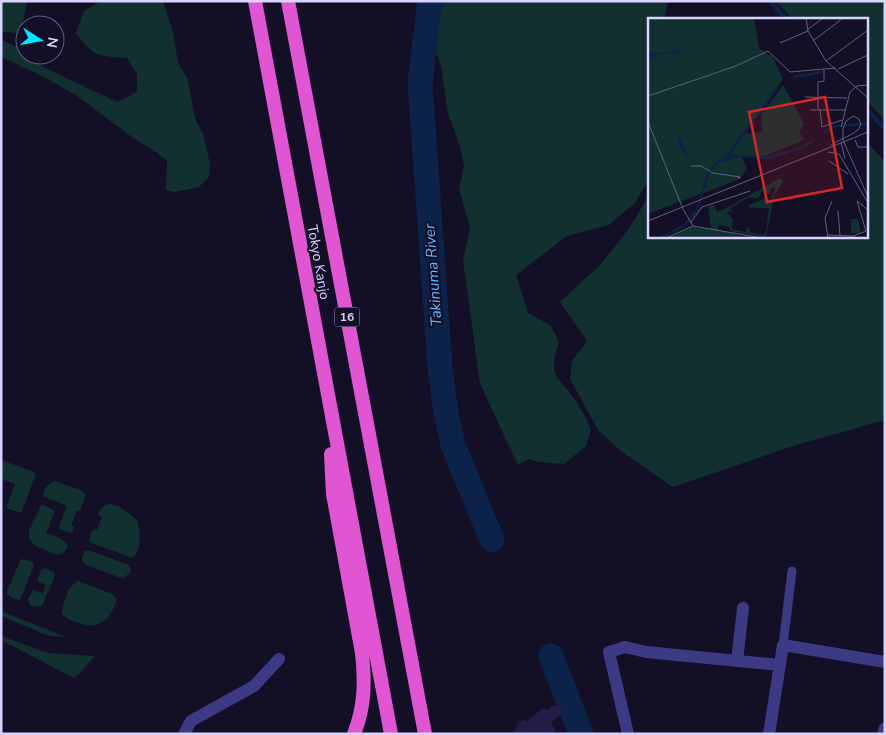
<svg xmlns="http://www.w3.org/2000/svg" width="886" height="735" font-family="'Nunito Sans',sans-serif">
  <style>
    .green { fill: #12302f }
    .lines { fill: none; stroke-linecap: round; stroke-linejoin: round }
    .stream { stroke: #0c2248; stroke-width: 4.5 }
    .river { stroke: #0c2248; stroke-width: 25 }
    .building { fill: #241b47 }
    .service { stroke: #3d3a85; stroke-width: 9 }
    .minor { stroke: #3d3a85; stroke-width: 12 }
    .trunk { stroke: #e055d1; stroke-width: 14 }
    .labels { text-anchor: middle; stroke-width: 4.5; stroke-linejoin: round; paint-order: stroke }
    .shield { fill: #130f26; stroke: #9e99be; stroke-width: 1 }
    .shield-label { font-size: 12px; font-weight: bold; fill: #d9d4ff }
    .street-label { font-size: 14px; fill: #d9d4ff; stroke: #130f26 }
    .water-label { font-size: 15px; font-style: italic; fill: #62b6ff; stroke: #130f26 }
    .inset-river { fill: none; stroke: #0c2248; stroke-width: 2.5 }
    .inset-road { fill: none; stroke: #625e7d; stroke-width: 1 }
    .view { fill: #d62828; fill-opacity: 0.15; stroke: #d62828; stroke-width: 2.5 }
    .inset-edge { fill: none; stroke: #d9d4ff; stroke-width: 2.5 }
  </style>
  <rect width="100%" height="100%" fill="#130f26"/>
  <path class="green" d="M 1,1 L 27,1 L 21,33 L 1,32 Z
    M 101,1 L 163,1 L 173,32 L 178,63 L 188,80 L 195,118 L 203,134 L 210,164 L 209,177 L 199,187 L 175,192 L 166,190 L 167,161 L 156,152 L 133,138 L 77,96 L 46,78 L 1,57 L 1,37 L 3,41 L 21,48 L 25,51 L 25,55 L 30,55 L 43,67 L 117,102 L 137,92 L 137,74 L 127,58 C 97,56 94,57 76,33 L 84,11 Z
    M 442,1 L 668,1 L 664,19 L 650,19 L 650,177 L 635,203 L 609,225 L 567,236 L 516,275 L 528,313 L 551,326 L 559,342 C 547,376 558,376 576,401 C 582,410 586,420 591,429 L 586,446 L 564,464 L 538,462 L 529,459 L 518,465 L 480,384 L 463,260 L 470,228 L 459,189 L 464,166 L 460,146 L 448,114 L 441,66 L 432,41 Z
    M 776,1 L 885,1 L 885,121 L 867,101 L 867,19 L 792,19 Z
    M 867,142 L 885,162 L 885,420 L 796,445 L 673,487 L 621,451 L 599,431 L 570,379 L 572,361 L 587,341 L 560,302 L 601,264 L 630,227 L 650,193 L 650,236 L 867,236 Z
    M 4,461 L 32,471 L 36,474 L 21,513 L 6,508 L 15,484 L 1,479 L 1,462 Z
    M 55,481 L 83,491 L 86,495 L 80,511 L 77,510 L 71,525 L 74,527 L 72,533 L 58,529 L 67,506 L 43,496 C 44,489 48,483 55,481 Z
    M 111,504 L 120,507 L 137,520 C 141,533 142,548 133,558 L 91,543 L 89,541 L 91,533 L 94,529 L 97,530 L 102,517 L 98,514 C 101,507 104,505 111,504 Z
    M 41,505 L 44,505 L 55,511 L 46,533 C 53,536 65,538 68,546 C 65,551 63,554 57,555 L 34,545 L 29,538 L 29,531 Z
    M 88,550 L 129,565 L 131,571 L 124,578 L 121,578 L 86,565 C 81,560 81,557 85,551 Z
    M 21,559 L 32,561 L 34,565 L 21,598 L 19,600 L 12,598 L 7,594 L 7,591 Z
    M 44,568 L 54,572 L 55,576 L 42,606 L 36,607 L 30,605 L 28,599 L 33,590 L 43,593 L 46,585 L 37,581 L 41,570 Z
    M 78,581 L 112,594 L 117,600 C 111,618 99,631 79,623 C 72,621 67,619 62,614 C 62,603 68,586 78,581 Z
    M 1,611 L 66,637 L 49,636 L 1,616 Z
    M 1,636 L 48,653 L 95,656 L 80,673 L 74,678 L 1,640 Z"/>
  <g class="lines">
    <path class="stream" d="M 770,1 L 786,19
      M 867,110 L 885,129"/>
    <path class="river" d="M 432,1 L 429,8 L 420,83 L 440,367 L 446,413 L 453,445 L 492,540
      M 551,656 L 581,734"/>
  </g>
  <path class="building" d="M 554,705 L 560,706 L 562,714 L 551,722 L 557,734 L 511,734 L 515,731 L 518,723 L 525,719 L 526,722 L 543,708 L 547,710 Z"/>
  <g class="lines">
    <path class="service" d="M 783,645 L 792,571"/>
    <path class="minor" d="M 737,661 L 743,608
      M 184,734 L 191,721 L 254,686 L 279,659
      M 628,734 L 609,652 L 625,647 L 646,652 L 780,665
      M 769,734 L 783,645 L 885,662
      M 883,734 L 885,728"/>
    <path class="trunk" d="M 255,1 L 391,734
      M 288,1 L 425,734
      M 331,454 L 333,494 L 362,653 C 365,682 365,706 354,734"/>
  </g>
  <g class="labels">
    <rect class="shield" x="334.5" y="307.5" width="25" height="19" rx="4"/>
    <g class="shield-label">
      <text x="347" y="321">16</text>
    </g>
    <g class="street-label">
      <text transform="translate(319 262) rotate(80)" y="5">Tokyo Kanjo</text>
    </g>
    <g class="water-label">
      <text transform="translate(433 275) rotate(-94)" y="5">Takinuma River</text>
    </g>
  </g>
  <g transform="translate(648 18)">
    <rect width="220" height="220" fill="#130f26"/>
    <path d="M 0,0 L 106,0 L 111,30 L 125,39 L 135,61 L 95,116 L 115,114 L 113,97 L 135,67 L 156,106 L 151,115 L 156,122 L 115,139 L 72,137 L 94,140 L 99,150 L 92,161 L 0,196 ZM 132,160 L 135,163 L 126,178 L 118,219 L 82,213 L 81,209 L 70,207 L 70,211 L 99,220 L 18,220 L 45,209 L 63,210 L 60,189 L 65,186 L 69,194 L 77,191 ZM 124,169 L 127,170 L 123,184 L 117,180 L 101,187 L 97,185 L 103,190 L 121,190 L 118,213 L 115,217 L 102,214 L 101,208 L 97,214 L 84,211 L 85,202 L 79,194 L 85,193 L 81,191 L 101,179 L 110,181 L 115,172 L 121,176 ZM 203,201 L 210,201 L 213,215 L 203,215 Z" fill="#12302f" fill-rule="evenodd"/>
    <path d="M 30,31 L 33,33 L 31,35 L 10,37 L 0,43 L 0,33 L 17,36 ZM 31,119 L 39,133 L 41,144 L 29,123 Z" fill="#0c2248"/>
    <path class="inset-river" d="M 145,59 L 174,54M 175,115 L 187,108 L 220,106M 78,140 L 129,70M 12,220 L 37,207 L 49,192 L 60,156 L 70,144 L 90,138 L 119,140 L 153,130 L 165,123"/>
    <path class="inset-road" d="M 158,0 L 160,13 L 178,43 L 220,80M 159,12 L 175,0M 165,23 L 195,0M 132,25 L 160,13M 178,43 L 220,12M 190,51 L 220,37M 0,78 L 88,48 L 120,33 L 142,54 L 188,50M 157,79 L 199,80M 170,91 L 170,64 L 176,63 L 176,52M 172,91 L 174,109 L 194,102M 162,92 L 197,92M 0,104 L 35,191 L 45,208 L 114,220M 193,109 L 202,74 L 209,68 L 220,67M 207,122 L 210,129 L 220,129M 193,124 L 197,141M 183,127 L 190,123 L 204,116 L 209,113 L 213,107 L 211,101 L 205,98 L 198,103 L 195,111 L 195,122 L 220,179M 180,134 L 191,136 L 220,185M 181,143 L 200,156M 43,148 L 53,148 L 65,155 L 92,159 L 92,160 L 89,159M 190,193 L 192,217M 0,203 L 220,114M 43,204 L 54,189 L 102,173M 180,217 L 204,218M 18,220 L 45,208M 180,220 L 177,200 L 184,183M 200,220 L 218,213 L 209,183 L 220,192"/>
    <path class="view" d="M 177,79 L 194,170 L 119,184 L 101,94 Z"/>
    <rect width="220" height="220" class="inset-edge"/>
  </g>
  <rect width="886" height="735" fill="none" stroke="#d9d4ff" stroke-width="5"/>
  <g transform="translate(40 40) rotate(101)"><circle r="24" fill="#130f26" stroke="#625e7d"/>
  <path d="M0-4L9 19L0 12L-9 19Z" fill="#00e5ff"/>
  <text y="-8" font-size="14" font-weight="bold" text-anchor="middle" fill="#d9d4ff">N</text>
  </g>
</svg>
